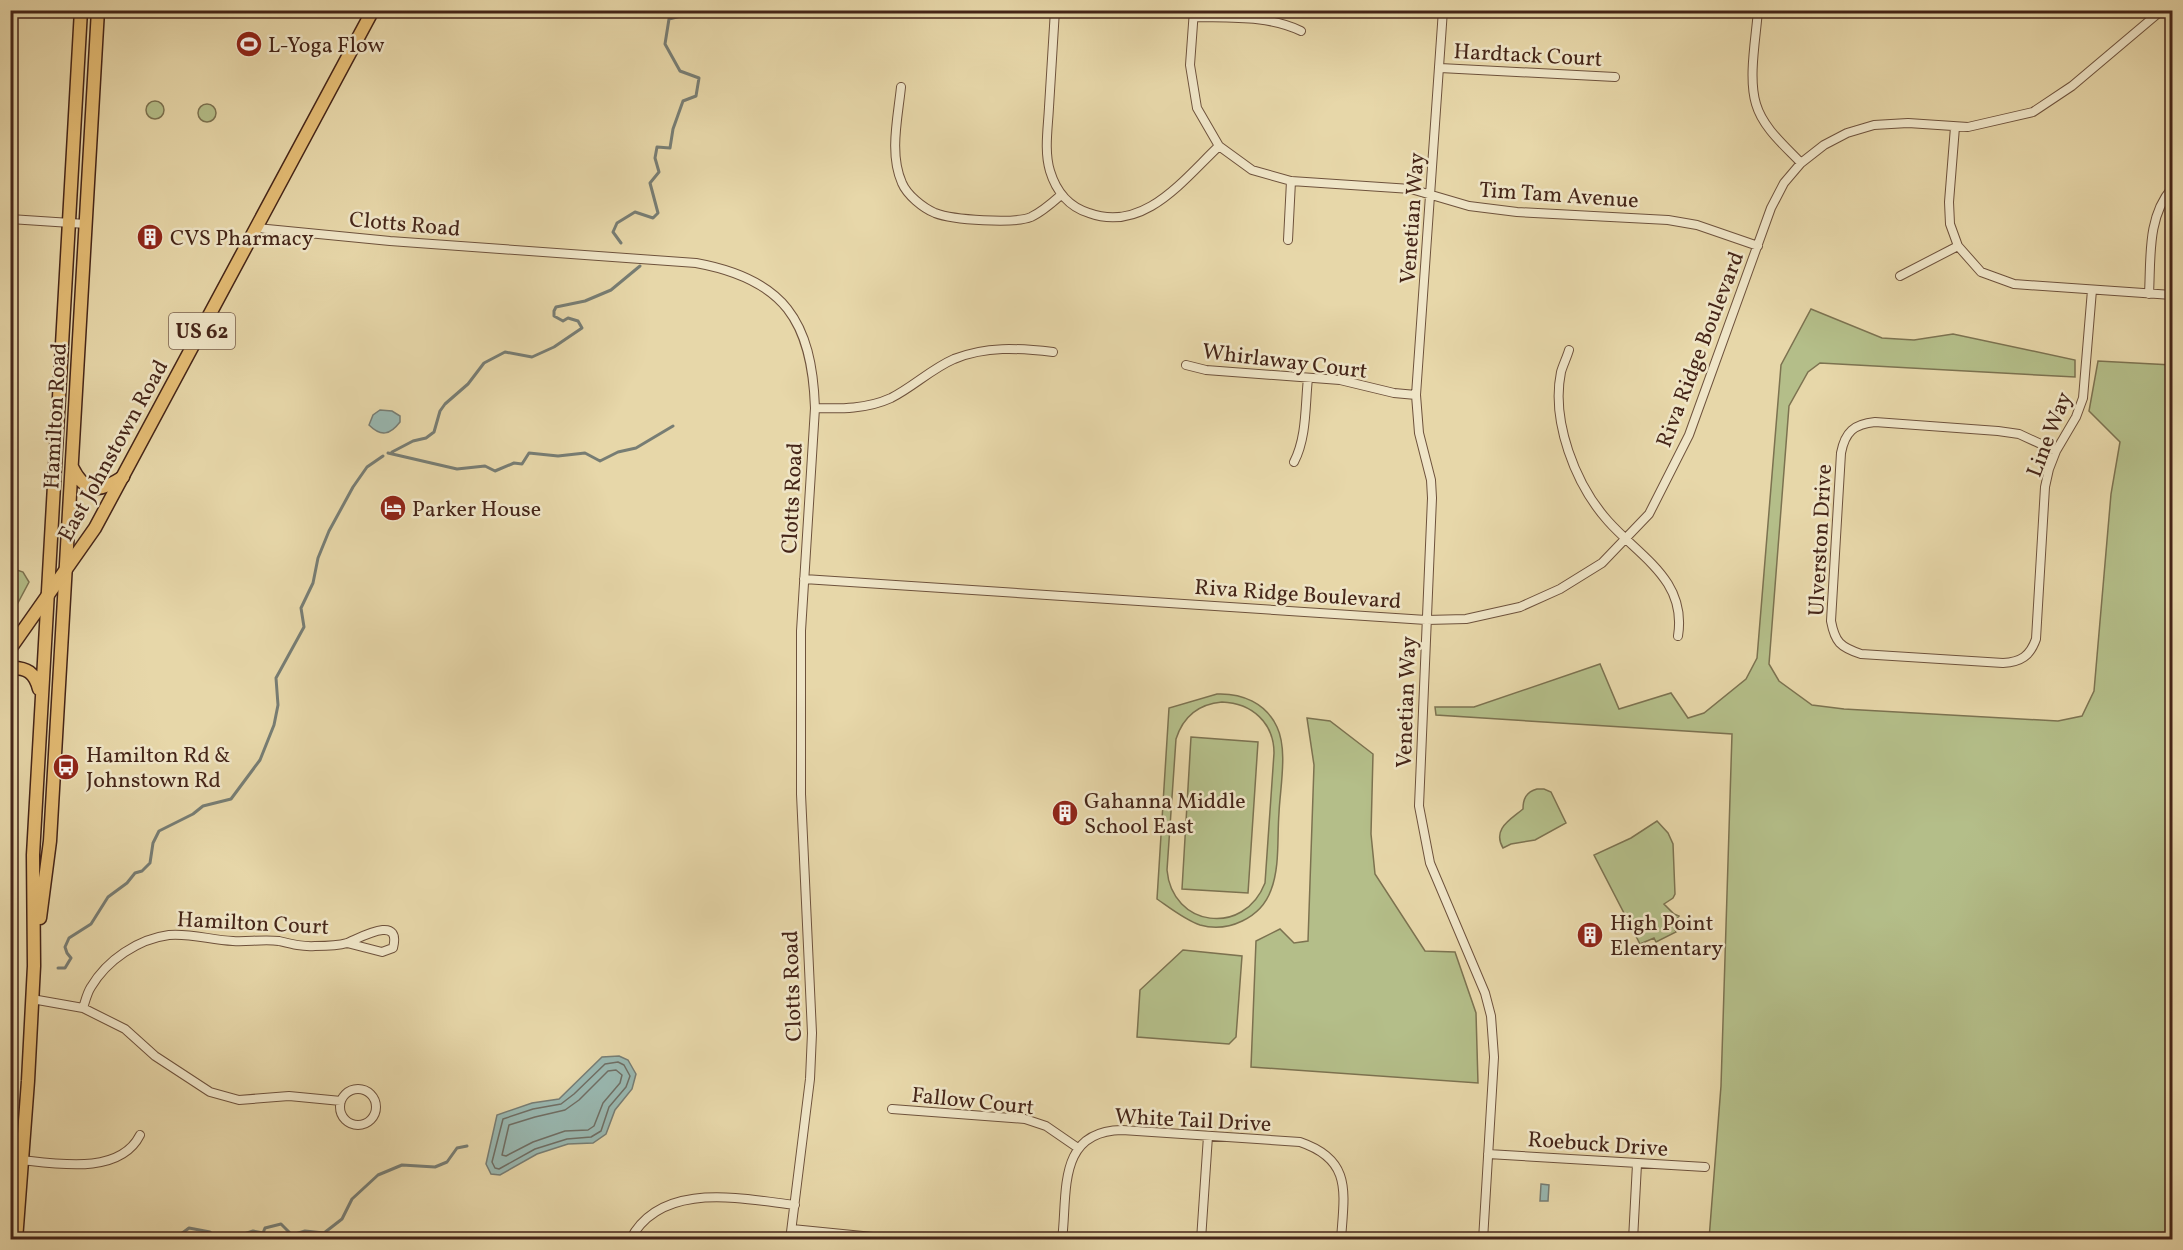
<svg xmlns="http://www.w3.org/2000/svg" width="2183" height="1250" font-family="Vollkorn,serif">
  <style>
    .green { fill: #b4be89; stroke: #7c7250; stroke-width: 1.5; fill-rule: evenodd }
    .water { fill: #99b8b1; stroke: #777d74; stroke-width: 1.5 }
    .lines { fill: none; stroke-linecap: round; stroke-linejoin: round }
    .shore { stroke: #6f6e64; stroke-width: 1.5 }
    .stream { stroke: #777d74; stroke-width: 3 }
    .minor-casing { stroke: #6e523c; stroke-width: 10 }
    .primary-casing { stroke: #452518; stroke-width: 15 }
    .trunk-casing { stroke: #452518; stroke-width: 15 }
    .minor { stroke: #efe5c7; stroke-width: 8 }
    .primary { stroke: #e4bc74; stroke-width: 12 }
    .trunk { stroke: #e4bc74; stroke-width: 12 }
    .labels { text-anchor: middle; stroke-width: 5; stroke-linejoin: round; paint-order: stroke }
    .shield { fill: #efe5c7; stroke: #785f4c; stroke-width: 1.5 }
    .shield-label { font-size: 21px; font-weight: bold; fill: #452518 }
    .poi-label { font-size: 22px; fill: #452518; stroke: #efe5c7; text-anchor: start }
    .street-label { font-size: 22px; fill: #452518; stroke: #efe5c7 }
  </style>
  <rect width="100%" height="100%" fill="#e7d7a9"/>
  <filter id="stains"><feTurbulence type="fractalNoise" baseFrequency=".00333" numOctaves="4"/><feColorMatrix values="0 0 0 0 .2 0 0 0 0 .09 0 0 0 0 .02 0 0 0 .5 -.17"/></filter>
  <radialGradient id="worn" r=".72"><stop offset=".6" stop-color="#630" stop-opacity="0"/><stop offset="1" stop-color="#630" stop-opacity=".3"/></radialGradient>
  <path class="green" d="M146 110a9 9 0 1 1 18 0a9 9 0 1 1-18 0Z
    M198 113a9 9 0 1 1 18 0a9 9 0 1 1-18 0Z
    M 1811,309 L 1882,338 L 1914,340 L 1953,334 L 2075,360 L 2075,377 L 1820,363 L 1808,372 L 1789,406 L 1769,664 L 1779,681 L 1812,705 L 1844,709 L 2058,721 L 2082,716 L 2094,691 L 2111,494 L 2120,442 L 2089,411 L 2098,361 L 2172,365 L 2172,1239 L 1709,1239 L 1721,1086 L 1732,734 L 1436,715 L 1435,707 L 1474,707 L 1600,664 L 1619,709 L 1671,693 L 1688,718 L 1704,713 L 1746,679 L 1757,658 L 1781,365 Z
    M 11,568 L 23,572 L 29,582 L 11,616 Z
    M 1217,694 C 1242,693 1266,703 1277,727 C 1288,750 1280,788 1279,813 C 1277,838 1280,867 1271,890 C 1261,918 1228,933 1200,925 C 1185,920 1170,908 1157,899 L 1169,708 ZM 1222,702 C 1252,703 1274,723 1274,753 L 1265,883 C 1244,937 1172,927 1167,870 L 1176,739 C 1183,717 1199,704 1222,702 Z
    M 1307,718 L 1330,721 L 1373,754 L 1371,834 L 1375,874 L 1425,951 L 1455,952 L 1476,1013 L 1478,1083 L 1251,1067 L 1256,941 L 1280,929 L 1294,943 L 1308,941 L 1314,765 Z
    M 1191,737 L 1258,742 L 1248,893 L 1182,889 Z
    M 1537,789 L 1544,789 L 1551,792 L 1566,823 L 1535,840 L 1511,844 L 1503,848 C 1492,829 1510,820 1523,809 C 1523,799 1526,792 1537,789 Z
    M 1657,821 L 1668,833 L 1673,844 L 1675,894 L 1673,898 L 1664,904 L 1674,914 L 1679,916 L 1673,926 L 1676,932 L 1656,942 L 1654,938 L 1640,944 L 1594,855 L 1631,838 Z
    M 11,888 L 15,888 L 11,975 L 10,888 Z
    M 1183,950 L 1242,956 L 1236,1037 L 1229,1044 L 1137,1037 L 1140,990 Z"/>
  <path class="water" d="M 380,410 L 392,411 L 400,416 L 400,422 C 390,435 381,437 369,425 L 373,415 Z
    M 619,1056 L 628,1060 L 636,1074 L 632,1089 L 615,1110 L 606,1134 L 593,1143 L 568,1144 L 537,1154 L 500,1175 L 491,1174 L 486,1164 L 497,1115 L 532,1103 L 559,1099 L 602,1057 Z
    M 1541,1184 L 1549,1185 L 1548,1201 L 1540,1201 Z"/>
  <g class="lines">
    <path class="shore" d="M 618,1062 L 624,1065 L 630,1076 L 626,1087 L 609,1107 L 601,1131 L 591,1137 L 567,1139 L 535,1149 L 499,1169 L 495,1168 L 492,1162 L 503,1119 L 533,1109 L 561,1104 L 574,1094 L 605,1064 Z
      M 616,1070 L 622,1075 L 620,1083 L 603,1103 L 594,1126 L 588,1130 L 565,1131 L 533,1142 L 506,1156 L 502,1155 L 509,1125 L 535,1117 L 565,1110 L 579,1100 L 608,1071 Z"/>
    <path class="stream" d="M 621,243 L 613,232 L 617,223 L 635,212 L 653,218 L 658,213 L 650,183 L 659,172 L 655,158 L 657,147 L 670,148 L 673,129 L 683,101 L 696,96 L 699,78 L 680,71 L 665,44 L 669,19 L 704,10
      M 392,452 L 413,441 L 426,438 L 434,432 L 440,411 L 445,404 L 468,384 L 484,363 L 505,352 L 532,357 L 554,347 L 582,328 L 578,321 L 568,318 L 563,321 L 554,316 L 554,311 L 556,307 L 585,301 L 611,290 L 640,266
      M 388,453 L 457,469 L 485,466 L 495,471 L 514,463 L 522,464 L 529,453 L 558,456 L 585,453 L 600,461 L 618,452 L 636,448 L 673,426
      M 58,968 L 65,968 L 71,958 L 67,953 L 65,947 L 69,938 L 91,924 L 108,897 L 127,883 L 135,873 L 142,871 L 150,863 L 153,843 L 159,831 L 193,814 L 203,806 L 231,799 L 260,760 L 274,725 L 278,705 L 276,678 L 304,627 L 301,608 L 313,583 L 318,558 L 329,531 L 353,487 L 367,467 L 383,456
      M 10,982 L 13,981
      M 144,1240 L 151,1235 C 170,1240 174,1240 189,1228 L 210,1232 L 219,1240
      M 236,1240 L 238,1236 L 253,1231 L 263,1233 L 265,1228 L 281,1224 L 292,1235 L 305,1231 L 324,1233 L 342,1219 L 352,1199 L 378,1175 L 402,1165 L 435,1167 L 447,1162 L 457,1148 L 467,1146"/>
    <defs>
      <path id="minor" d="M 1055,10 C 1053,43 1051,75 1049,107 C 1048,128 1044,151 1050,171 C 1056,191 1069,207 1089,213 C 1144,233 1183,180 1219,146
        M 1194,10 L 1190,65 L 1197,108 L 1219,146 L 1252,170 L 1291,181 L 1411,189 L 1469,206 L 1517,212 L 1668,220 L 1697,225 L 1758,246
        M 1443,10 L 1416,395 L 1419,433 L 1431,480 L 1432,498 L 1419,806 L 1430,863 L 1485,993 L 1491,1016 L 1494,1057 L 1483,1240
        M 1758,10 C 1756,38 1748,78 1756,104 C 1763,128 1785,146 1801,163
        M 1194,17 C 1229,18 1268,15 1301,31
        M 1440,68 L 1615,77
        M 901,87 C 898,117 889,154 902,183 C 907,195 923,208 935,213 C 953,220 1014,224 1031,217 C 1042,212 1052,203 1061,195
        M 1955,127 L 1949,202 L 1950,224 L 1958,246 L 1981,272 L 2014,284 L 2172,295
        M 10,219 L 86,224
        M 257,228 L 390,241 L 696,263 C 784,279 812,321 815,408 L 801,631 L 801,794 L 812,1033 L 810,1079 L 790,1240
        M 1288,240 L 1291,181
        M 1900,276 L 1958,246
        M 2149,294 C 2151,257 2147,217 2172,188
        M 1569,350 C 1567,357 1563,365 1561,372 C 1551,421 1575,484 1608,521 C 1640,557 1687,580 1678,636
        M 1186,365 L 1206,370 L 1340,380 L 1394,393 L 1416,395
        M 815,408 C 841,409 867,409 891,398 C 913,387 931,369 954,359 C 986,346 1018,348 1053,352
        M 2056,451 L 2019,434 L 1998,431 L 1875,422 C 1854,424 1845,432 1841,453 L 1831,621 C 1835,642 1840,647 1861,654 L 2003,663 C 2021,662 2030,656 2036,639 L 2045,487 L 2049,469 L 2056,451 L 2076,417 L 2083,398 L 2092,290
        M 1294,462 C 1307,437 1305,405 1308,378
        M 804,579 L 1426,620 L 1466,619 L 1520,607 L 1560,589 L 1602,563 L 1649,514 L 1689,435 L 1771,208 L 1784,183 L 1801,163 L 1824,145 L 1847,133 L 1874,125 L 1908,123 L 1968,127 L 2033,112 L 2072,86 L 2162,10
        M 32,999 L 83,1008 L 125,1029 L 155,1056 L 210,1092 L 239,1100 L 289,1096 L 341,1101
        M 83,1008 C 85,1002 87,993 91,987 C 107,960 138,939 169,935 C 190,933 211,940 233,941 C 248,942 263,939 279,941 C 291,944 302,947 315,946 C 325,946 337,946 347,943 C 358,939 402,913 393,948 L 382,952 L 347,943
        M340 1107a18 18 0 1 1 36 0a18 18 0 1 1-36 0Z
        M 892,1109 L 1025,1119 L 1046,1126 L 1078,1148
        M 1488,1154 L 1705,1167
        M 21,1160 C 58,1164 120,1175 140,1135
        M 792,1229 L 903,1240
        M 630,1240 C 661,1180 742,1199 795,1205
        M 1062,1240 C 1068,1194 1056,1131 1122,1130 L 1300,1142 C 1353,1160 1344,1193 1341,1240
        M 1201,1240 L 1208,1136
        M 1633,1240 L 1637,1164"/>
      <path id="primary" d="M 72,467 C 86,495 100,492 123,477
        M 10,668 C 27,667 35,673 39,689
        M 40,918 L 50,841 L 98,10
        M 16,1240 L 28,1081 L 34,966 L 33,855 L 81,10"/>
      <path id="trunk" d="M 10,649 L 95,528 L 373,10"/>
    </defs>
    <use href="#minor" class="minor-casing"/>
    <use href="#primary" class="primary-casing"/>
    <use href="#trunk" class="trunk-casing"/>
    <use href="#minor" class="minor"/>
    <use href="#primary" class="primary"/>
    <use href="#trunk" class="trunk"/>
  </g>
  <defs>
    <symbol id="stadium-disc" viewBox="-11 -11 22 22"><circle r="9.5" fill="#8f2418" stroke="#efe5c7"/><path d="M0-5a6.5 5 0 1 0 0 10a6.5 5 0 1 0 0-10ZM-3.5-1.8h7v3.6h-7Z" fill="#fff"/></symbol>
    <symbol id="building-disc" viewBox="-11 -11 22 22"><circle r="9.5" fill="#8f2418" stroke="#efe5c7"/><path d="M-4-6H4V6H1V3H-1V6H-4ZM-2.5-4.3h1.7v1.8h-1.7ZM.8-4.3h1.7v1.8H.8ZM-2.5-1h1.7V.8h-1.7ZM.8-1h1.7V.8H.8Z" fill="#fff"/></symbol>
    <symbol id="hotel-disc" viewBox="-11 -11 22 22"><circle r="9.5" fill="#8f2418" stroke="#efe5c7"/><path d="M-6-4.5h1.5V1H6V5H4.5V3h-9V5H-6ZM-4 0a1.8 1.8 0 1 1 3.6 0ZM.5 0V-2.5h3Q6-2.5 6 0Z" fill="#fff"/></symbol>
    <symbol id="bus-disc" viewBox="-11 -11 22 22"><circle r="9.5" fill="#8f2418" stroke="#efe5c7"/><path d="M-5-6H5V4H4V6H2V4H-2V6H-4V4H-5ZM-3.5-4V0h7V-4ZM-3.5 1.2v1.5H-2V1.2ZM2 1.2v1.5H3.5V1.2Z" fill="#fff"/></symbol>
  </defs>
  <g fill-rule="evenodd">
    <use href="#stadium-disc" x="234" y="29" width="30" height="30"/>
    <use href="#building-disc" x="135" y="222" width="30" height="30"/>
    <use href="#hotel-disc" x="378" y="493" width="30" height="30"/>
    <use href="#bus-disc" x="51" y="752" width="30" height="30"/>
    <use href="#building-disc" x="1050" y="798" width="30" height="30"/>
    <use href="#building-disc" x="1575" y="920" width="30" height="30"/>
  </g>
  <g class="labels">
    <rect class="shield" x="169" y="313" width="66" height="36" rx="4.5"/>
    <g class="shield-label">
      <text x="202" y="338">US 62</text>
    </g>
    <g class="poi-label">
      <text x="268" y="52">L-Yoga Flow</text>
      <text x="170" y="245">CVS Pharmacy</text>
      <text x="412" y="516">Parker House</text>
      <text x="86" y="762">Hamilton Rd &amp;<tspan x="86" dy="25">Johnstown Rd</tspan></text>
      <text x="1084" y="808">Gahanna Middle<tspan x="1084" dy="25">School East</tspan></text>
      <text x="1610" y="930">High Point<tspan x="1610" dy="25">Elementary</tspan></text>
    </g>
    <g class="street-label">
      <text transform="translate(1528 54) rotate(3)" y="8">Hardtack Court</text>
      <text transform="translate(1559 194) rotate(4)" y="8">Tim Tam Avenue</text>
      <text transform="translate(1411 218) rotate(-86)" y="8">Venetian Way</text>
      <text transform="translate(405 223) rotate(5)" y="8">Clotts Road</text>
      <text transform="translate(1699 349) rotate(-69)" y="8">Riva Ridge Boulevard</text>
      <text transform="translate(1285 360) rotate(7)" y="8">Whirlaway Court</text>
      <text transform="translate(54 416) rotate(-87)" y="8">Hamilton Road</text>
      <text transform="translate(2048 434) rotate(-69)" y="8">Line Way</text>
      <text transform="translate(112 450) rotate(-61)" y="8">East Johnstown Road</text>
      <text transform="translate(791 498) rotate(-87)" y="8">Clotts Road</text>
      <text transform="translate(1819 540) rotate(-87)" y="8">Ulverston Drive</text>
      <text transform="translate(1298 593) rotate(4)" y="8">Riva Ridge Boulevard</text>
      <text transform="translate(1405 702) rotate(-88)" y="8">Venetian Way</text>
      <text transform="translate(253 922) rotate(3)" y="8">Hamilton Court</text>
      <text transform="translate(791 986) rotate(-92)" y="8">Clotts Road</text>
      <text transform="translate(973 1100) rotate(6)" y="8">Fallow Court</text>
      <text transform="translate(1193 1119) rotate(3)" y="8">White Tail Drive</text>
      <text transform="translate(1598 1143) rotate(4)" y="8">Roebuck Drive</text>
    </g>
  </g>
  <rect width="2183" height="1250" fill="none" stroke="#e7d7a9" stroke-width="36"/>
  <rect x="12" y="12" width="2159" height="1226" fill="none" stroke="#452518" stroke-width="3"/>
  <rect x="18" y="18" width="2147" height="1214" fill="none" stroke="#452518" stroke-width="1.5"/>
  <rect width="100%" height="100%" filter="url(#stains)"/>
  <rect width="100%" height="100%" fill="url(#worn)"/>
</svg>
